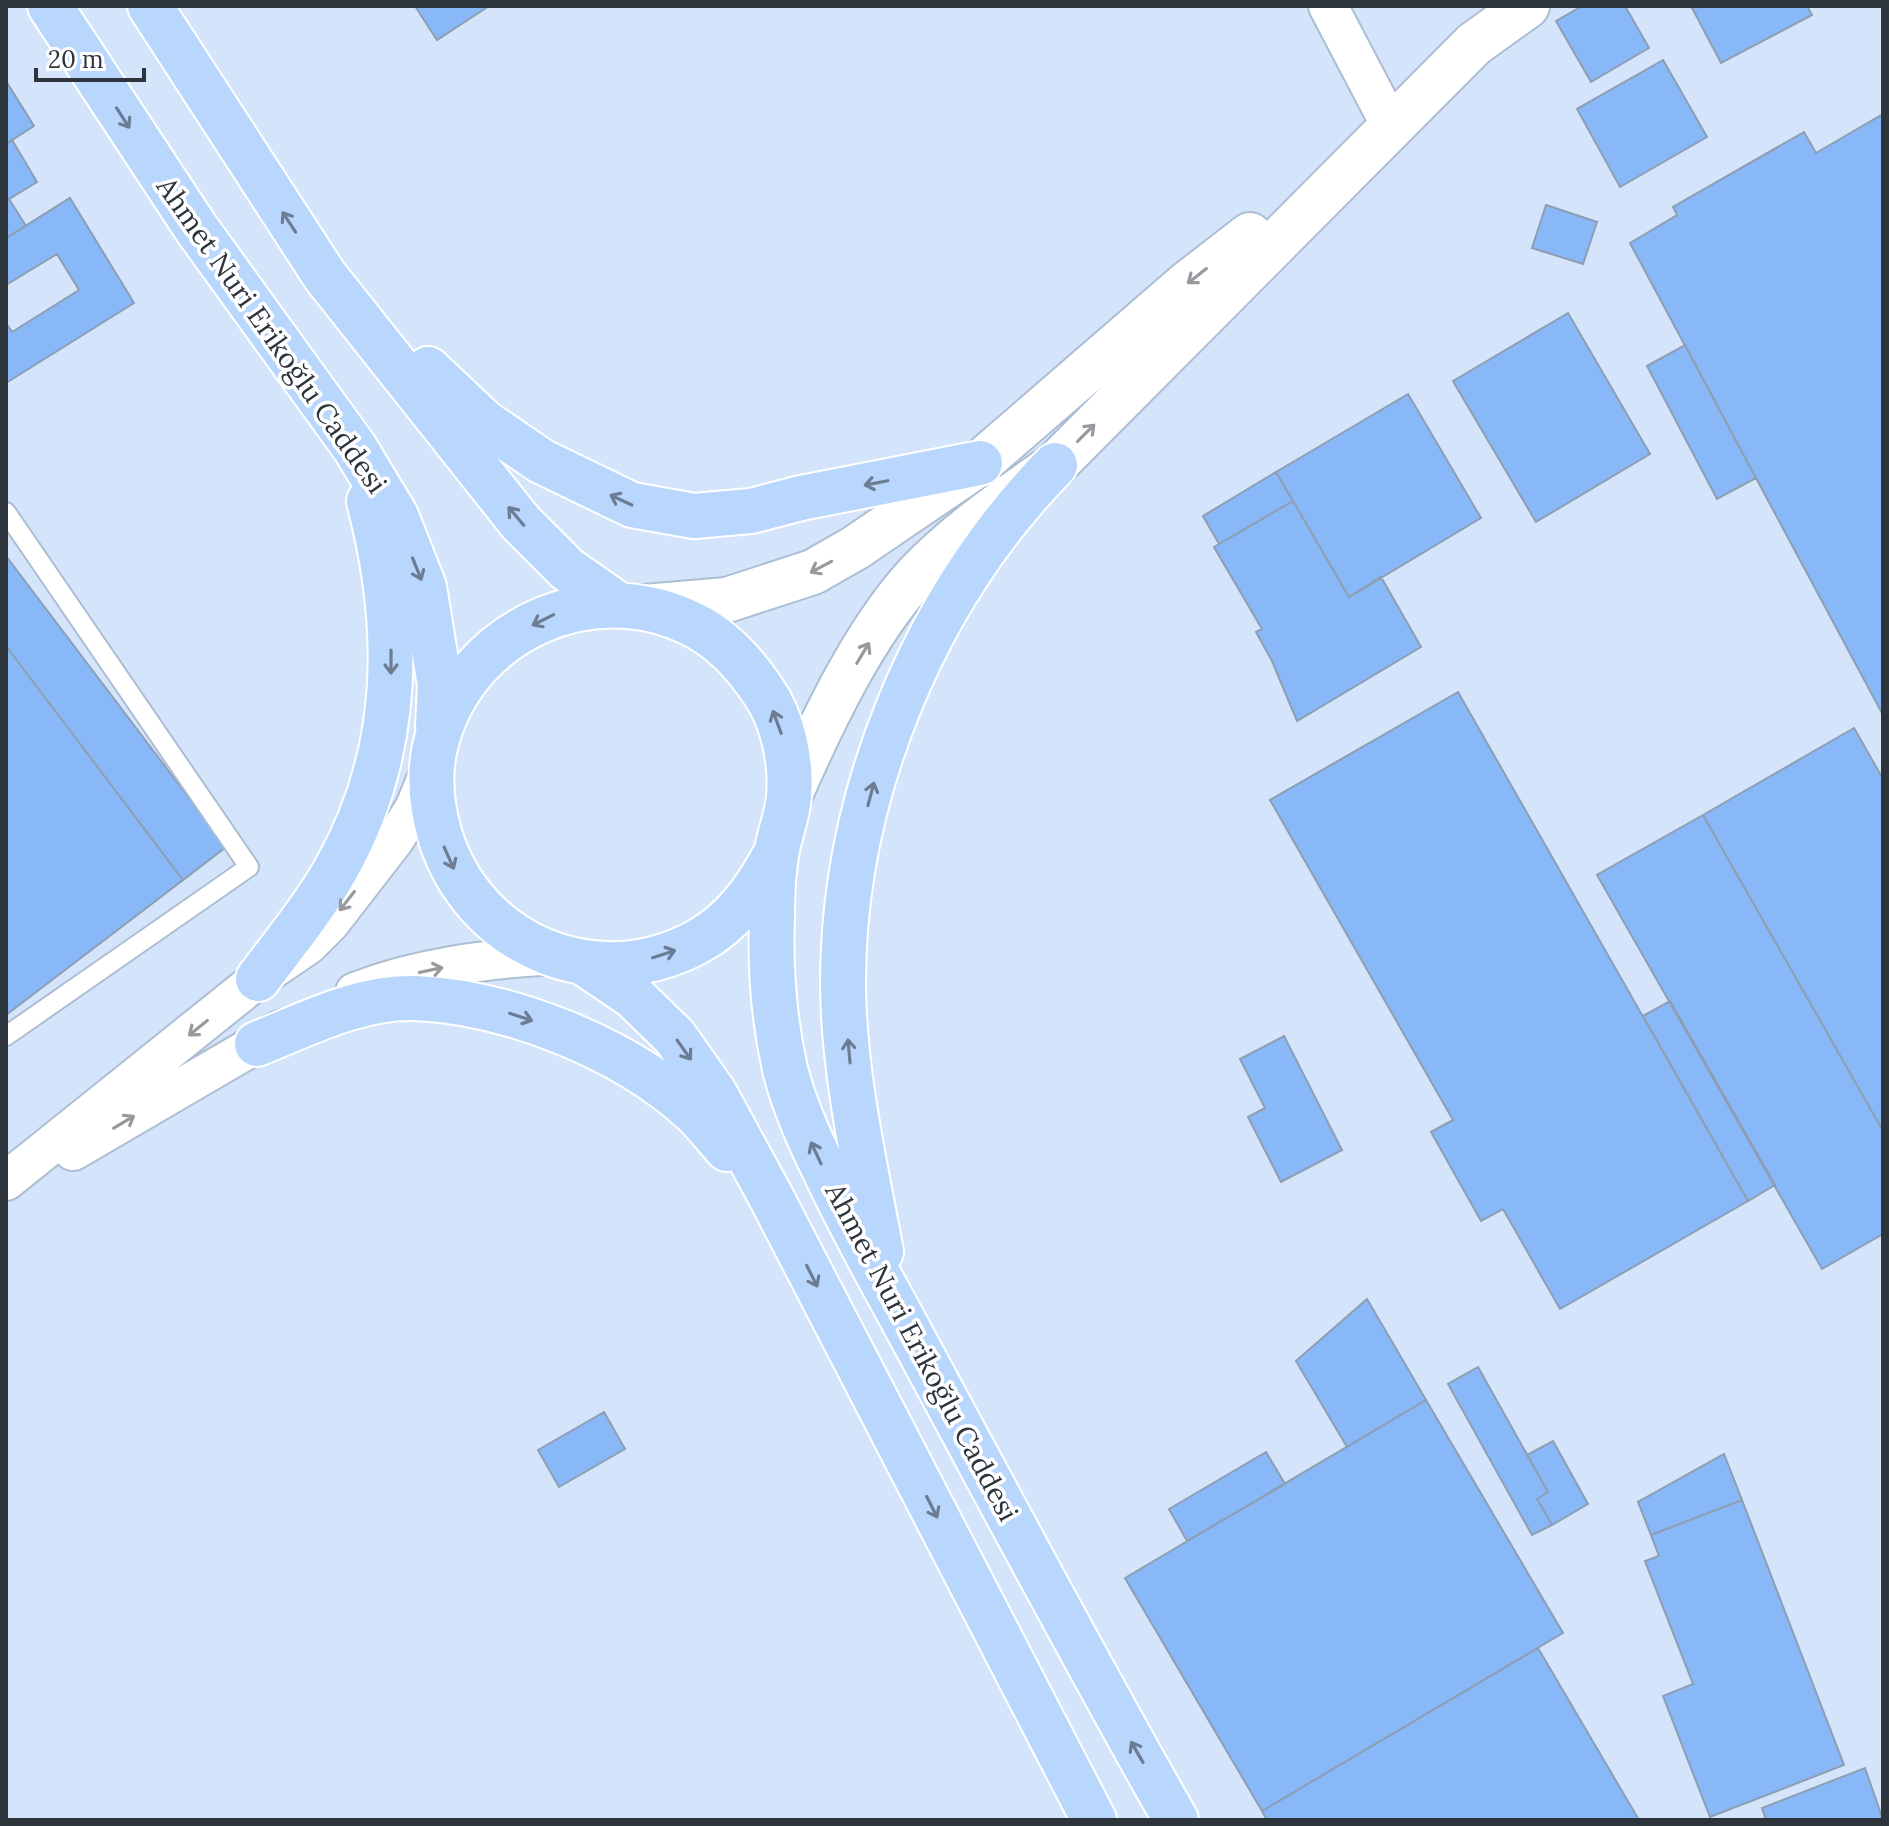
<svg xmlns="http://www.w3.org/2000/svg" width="1889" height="1826" font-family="Lora,serif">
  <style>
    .building { fill: #88b8f7; stroke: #8e9eb2; stroke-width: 2 }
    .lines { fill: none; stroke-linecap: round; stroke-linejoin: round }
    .service-casing { stroke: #adbed3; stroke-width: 22 }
    .minor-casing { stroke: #adbed3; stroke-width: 42 }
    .tertiary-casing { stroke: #adbed3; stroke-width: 48 }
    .primary-casing { stroke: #fff; stroke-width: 48 }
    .service { stroke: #fff; stroke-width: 18 }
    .minor { stroke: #fff; stroke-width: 38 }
    .tertiary { stroke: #fff; stroke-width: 44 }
    .primary { stroke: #b9d7fd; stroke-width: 44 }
    .oneway { stroke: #6c7d93 }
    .oneway2 { stroke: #969a9e }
    .labels { text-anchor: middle; stroke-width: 7; stroke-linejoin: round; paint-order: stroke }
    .street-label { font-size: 28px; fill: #2d343c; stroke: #fff }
  </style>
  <rect width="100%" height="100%" fill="#d4e5fb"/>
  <path class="building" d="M 415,6 L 489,6 L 437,40 Z
    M 1582,6 L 1625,6 L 1649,48 L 1591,82 L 1556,21 Z
    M 1691,6 L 1807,6 L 1812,15 L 1721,63 Z
    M 1663,60 L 1707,137 L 1620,187 L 1577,109 Z
    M 6,81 L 34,126 L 6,144 Z
    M 1883,114 L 1883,715 L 1630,243 L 1677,215 L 1673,207 L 1804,132 L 1816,153 Z
    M 12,140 L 37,182 L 6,201 L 6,144 Z
    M 70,198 L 134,303 L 6,383 L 6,323 L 12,332 L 79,290 L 57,254 L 6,285 L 6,238 Z
    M 9,199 L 26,226 L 6,238 L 6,201 Z
    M 1546,205 L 1597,222 L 1583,264 L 1532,248 Z
    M 1568,313 L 1650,454 L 1536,522 L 1453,381 Z
    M 1685,345 L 1756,478 L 1717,499 L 1647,366 Z
    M 1408,394 L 1481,518 L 1349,597 L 1276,472 Z
    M 1276,472 L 1293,501 L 1219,544 L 1203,516 Z
    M 1293,501 L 1349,597 L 1381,577 L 1421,647 L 1297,721 L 1272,661 L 1256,632 L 1262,629 L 1214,547 Z
    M 6,556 L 226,847 L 183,880 L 6,646 Z
    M 6,646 L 183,880 L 6,1015 Z
    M 1458,692 L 1748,1201 L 1560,1309 L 1503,1209 L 1481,1221 L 1431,1132 L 1453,1120 L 1270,800 Z
    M 1854,728 L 1883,779 L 1883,1131 L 1703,815 Z
    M 1703,815 L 1883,1131 L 1883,1234 L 1822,1269 L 1597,875 Z
    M 1670,1001 L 1775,1185 L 1748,1201 L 1643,1016 Z
    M 1284,1036 L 1342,1150 L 1281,1182 L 1248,1117 L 1265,1108 L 1240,1059 Z
    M 1367,1299 L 1426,1400 L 1347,1447 L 1296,1361 Z
    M 1478,1367 L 1548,1492 L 1537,1499 L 1552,1525 L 1532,1535 L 1448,1384 Z
    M 1426,1400 L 1563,1633 L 1262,1811 L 1125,1578 Z
    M 604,1412 L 625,1449 L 559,1487 L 538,1450 Z
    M 1553,1441 L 1588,1504 L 1552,1525 L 1537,1499 L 1548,1492 L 1527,1455 Z
    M 1266,1452 L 1285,1484 L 1187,1541 L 1169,1509 Z
    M 1724,1454 L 1742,1500 L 1651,1535 L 1638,1502 Z
    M 1742,1500 L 1844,1765 L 1710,1817 L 1663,1696 L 1693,1684 L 1645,1561 L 1659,1556 L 1651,1535 Z
    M 1538,1648 L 1639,1820 L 1267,1820 L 1262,1811 Z
    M 1865,1768 L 1883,1820 L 1766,1820 L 1762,1808 Z"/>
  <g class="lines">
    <defs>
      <path id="service" d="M 6,512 L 249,867 L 6,1036"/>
      <path id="minor" d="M 1328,6 L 1391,126
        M 355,992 C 419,967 486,959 554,955
        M 73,1151 L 282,1029
        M 6,1181 L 258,979 L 308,945 L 330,923 L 395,839 L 415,807 L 432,765"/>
      <path id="tertiary" d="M 645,607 L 727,600 L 813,572 L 855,548 L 980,463 L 1188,283 L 1250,235
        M 789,797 C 821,724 863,634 917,575 C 958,532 1007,499 1055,465 L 1474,44 L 1527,6"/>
      <path id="primary" d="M 50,6 L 196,228 L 355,448 L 396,516 L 424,587 L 440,685 L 438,726
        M 150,6 L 325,276 L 521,523 L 567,569 L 617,604
        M 428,369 L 484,422 L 541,461 L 632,505 L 694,516 L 751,511 L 801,498 L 980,463
        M 776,853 C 757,889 734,922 697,942 C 595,997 474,945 440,836 C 431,805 428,770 437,739 C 468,630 590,574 692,624 C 721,638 745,664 763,691 C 783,719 792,762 789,796 C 788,814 780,832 777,850 C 773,871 772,894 772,915 C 770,966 774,1020 785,1069 C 794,1105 809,1138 825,1171 C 853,1231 886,1288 917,1346 C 1003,1505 1087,1664 1176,1820
        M 584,963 L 633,996 L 675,1037 L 715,1094 L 771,1197 L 1094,1820
        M 258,979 C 285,943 314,908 336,869 C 402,753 402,627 369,501
        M 257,1044 C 306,1024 361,996 415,998 C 509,1002 625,1048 694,1112 C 706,1123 716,1137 727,1149
        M 881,1252 C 865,1166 844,1075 843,987 C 842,797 923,600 1055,465"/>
    </defs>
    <use href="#service" class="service-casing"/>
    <use href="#minor" class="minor-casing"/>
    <use href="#tertiary" class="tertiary-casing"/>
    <use href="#primary" class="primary-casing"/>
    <use href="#service" class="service"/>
    <use href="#minor" class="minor"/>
    <use href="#tertiary" class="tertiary"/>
    <use href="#primary" class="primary"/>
  </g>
  <defs><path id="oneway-shaft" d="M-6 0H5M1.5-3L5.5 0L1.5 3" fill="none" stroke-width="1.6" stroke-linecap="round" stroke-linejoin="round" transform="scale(2)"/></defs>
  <g class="oneway">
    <use href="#oneway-shaft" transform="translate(123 118) rotate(57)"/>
    <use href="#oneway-shaft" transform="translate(289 222) rotate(-123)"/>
    <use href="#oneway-shaft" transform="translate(876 483) rotate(169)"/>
    <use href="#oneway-shaft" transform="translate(621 500) rotate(-155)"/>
    <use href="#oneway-shaft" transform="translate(516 516) rotate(-130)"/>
    <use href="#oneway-shaft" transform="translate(417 569) rotate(68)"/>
    <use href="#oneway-shaft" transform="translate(543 620) rotate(153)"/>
    <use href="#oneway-shaft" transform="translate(391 662) rotate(90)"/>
    <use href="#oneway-shaft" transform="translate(777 722) rotate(-110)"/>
    <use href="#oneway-shaft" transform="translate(871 794) rotate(-75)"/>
    <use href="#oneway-shaft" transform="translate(449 858) rotate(66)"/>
    <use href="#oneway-shaft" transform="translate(664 954) rotate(-18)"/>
    <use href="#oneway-shaft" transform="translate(521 1017) rotate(18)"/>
    <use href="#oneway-shaft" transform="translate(684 1050) rotate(55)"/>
    <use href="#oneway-shaft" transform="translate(849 1051) rotate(-95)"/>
    <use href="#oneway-shaft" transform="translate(816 1153) rotate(-115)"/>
    <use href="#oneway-shaft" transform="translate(812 1276) rotate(63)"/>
    <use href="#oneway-shaft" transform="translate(932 1507) rotate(63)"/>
    <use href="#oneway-shaft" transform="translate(1137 1752) rotate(-120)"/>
  </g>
  <g class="oneway2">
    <use href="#oneway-shaft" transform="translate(1197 276) rotate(142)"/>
    <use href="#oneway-shaft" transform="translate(1086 433) rotate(-45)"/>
    <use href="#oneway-shaft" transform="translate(821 567) rotate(152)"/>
    <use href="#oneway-shaft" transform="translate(863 653) rotate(-59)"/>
    <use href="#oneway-shaft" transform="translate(347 901) rotate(128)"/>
    <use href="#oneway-shaft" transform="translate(431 970) rotate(-12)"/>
    <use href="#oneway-shaft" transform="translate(198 1028) rotate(141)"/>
    <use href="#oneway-shaft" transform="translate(124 1122) rotate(-31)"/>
  </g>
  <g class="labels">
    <g class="street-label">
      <text transform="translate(272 335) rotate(55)" y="10">Ahmet Nuri Erikoğlu Caddesi</text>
      <text transform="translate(922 1352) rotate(62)" y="10">Ahmet Nuri Erikoğlu Caddesi</text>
    </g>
  </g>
  <rect width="1889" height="1826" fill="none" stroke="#2d343c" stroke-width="16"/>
  <path d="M36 68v12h108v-12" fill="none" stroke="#2d343c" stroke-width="4"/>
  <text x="48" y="68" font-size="24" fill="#2d343c" stroke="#ffffff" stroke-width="6" paint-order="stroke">20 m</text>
</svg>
